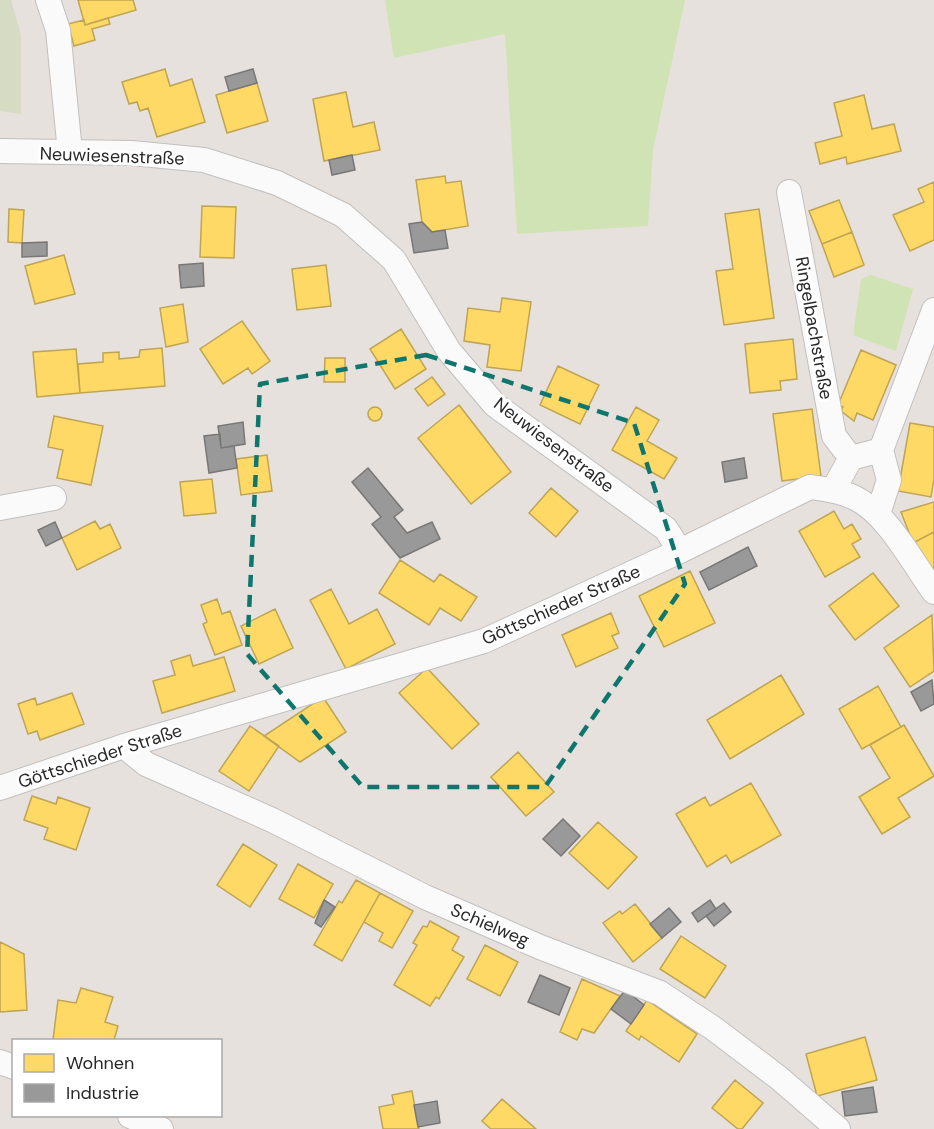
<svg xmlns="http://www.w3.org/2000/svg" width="934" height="1129" font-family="'DM Sans',sans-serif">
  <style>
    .green { fill: #d0e3b4 }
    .cemetery { fill: #d6dbc4 }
    .homes { fill: #ffd966; stroke: #bea453; stroke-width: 1.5 }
    .industry { fill: #999; stroke: #777; stroke-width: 1.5 }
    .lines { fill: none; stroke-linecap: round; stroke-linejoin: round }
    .street-casing { stroke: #c0bfbf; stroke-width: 26 }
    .street { stroke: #fbfafa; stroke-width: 24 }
    .marked { fill: none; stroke: #0f766e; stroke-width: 4.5; stroke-dasharray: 12 8; stroke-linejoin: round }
    .labels { text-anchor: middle; stroke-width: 6; stroke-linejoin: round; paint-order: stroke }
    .street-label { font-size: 18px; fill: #282828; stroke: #fff }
  </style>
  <rect width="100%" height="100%" fill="#e7e1dd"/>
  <path class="green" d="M 385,0 L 685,0 L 653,150 L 648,226 L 517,234 L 505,34 L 394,58 Z
    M 871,275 L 913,289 L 896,351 L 853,335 L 861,279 Z"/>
  <path class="cemetery" d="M 0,0 L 11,0 L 21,35 L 21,114 L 0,111 Z"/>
  <path class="homes" d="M 78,0 L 133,0 L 136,10 L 85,25 Z
    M 108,18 L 110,24 L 92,29 L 95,40 L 74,46 L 68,24 L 84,20 L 85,25 Z
    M 165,69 L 170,86 L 192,79 L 205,122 L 157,137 L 148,108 L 140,111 L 137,102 L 129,104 L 122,82 Z
    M 257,83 L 268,121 L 227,133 L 216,95 Z
    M 346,92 L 353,127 L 374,122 L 380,150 L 324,161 L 313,99 Z
    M 864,95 L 872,129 L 894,124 L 901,151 L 847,164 L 846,157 L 820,164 L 815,143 L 842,136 L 834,103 Z
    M 445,176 L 446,183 L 461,181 L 468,226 L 432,232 L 422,222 L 416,180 Z
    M 934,182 L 934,240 L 910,251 L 893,215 L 924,202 L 918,189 Z
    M 839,200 L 852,232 L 822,244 L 809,211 Z
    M 202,206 L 236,207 L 234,258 L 200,257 Z
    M 9,209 L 24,210 L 22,243 L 8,242 Z
    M 759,209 L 774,318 L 724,325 L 716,271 L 733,269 L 725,214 Z
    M 852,232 L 864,265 L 834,277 L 822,244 Z
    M 64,255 L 75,294 L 35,304 L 25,266 Z
    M 326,265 L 331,306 L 297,310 L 292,269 Z
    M 502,298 L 531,302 L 521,371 L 487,367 L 490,345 L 464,341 L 468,308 L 500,312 Z
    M 183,304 L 188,342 L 166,347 L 160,308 Z
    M 242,321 L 270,361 L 252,374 L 248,368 L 223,384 L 200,349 Z
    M 401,329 L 426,369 L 395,389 L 370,349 Z
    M 793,339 L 797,379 L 780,381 L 781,390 L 750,393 L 745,344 Z
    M 162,348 L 165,386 L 80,393 L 78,364 L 103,362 L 103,353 L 119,352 L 119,359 L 139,357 L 140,350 Z
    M 76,349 L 80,393 L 37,397 L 33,352 Z
    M 861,350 L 896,365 L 873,420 L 857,413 L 854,421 L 841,411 L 843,407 L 838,405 Z
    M 325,358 L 345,358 L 345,382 L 324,382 Z
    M 558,366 L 599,385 L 580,424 L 540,405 Z
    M 432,377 L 445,394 L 428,406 L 415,389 Z
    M 459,405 L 511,472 L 471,504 L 418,438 Z
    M 636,407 L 659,420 L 647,441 L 677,458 L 664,479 L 612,450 Z
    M368 414a7 7 0 1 1 14 0a7 7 0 1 1-14 0Z
    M 812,409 L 821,476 L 782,481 L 773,414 Z
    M 54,416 L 103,426 L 91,485 L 57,478 L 63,450 L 48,447 Z
    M 910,423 L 934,427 L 934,479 L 931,497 L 898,491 Z
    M 267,455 L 272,491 L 241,495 L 236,459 Z
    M 212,479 L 216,513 L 184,516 L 180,482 Z
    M 551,488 L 578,511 L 556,537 L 529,513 Z
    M 934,502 L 934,532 L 913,543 L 901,512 Z
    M 834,511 L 844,529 L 852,524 L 861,539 L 852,544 L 860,557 L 825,577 L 799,531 Z
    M 95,521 L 100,529 L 110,524 L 121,548 L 77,570 L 62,538 Z
    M 934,532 L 934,571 L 913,543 Z
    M 400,560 L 434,582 L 440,574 L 477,597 L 461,621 L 440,608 L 429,625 L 379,593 Z
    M 690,571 L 715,623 L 664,647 L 639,596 Z
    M 873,573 L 899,606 L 855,640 L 829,606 Z
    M 331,589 L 349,624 L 377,609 L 395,644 L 346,669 L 310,600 Z
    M 217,599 L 222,614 L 230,611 L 242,645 L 215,655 L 203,624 L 207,622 L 201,605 Z
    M 275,609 L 293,648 L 259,664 L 241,626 Z
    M 611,613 L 619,633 L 612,636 L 618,648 L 576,667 L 562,635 Z
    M 932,615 L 934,671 L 910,687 L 884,648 Z
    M 190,655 L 193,666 L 224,657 L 235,691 L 162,713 L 153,681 L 175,675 L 171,661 Z
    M 427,668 L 479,724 L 452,749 L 399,693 Z
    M 781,675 L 804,714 L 730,759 L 707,720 Z
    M 878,686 L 901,727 L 862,749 L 839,709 Z
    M 72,693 L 84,724 L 40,740 L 37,731 L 28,734 L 18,704 L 35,698 L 37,705 Z
    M 323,697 L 346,732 L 300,762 L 264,736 Z
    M 904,725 L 934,776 L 898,798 L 910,817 L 882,834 L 859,797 L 890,778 L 870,745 Z
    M 250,726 L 279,746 L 249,791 L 219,771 Z
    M 518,752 L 554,792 L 526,816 L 491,777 Z
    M 751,783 L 781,835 L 731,863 L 726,855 L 707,867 L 676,814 L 705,797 L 710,806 Z
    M 32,796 L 56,804 L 58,797 L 90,808 L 76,850 L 44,839 L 48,828 L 24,820 Z
    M 598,822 L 637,857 L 608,889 L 569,853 Z
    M 243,844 L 277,865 L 250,907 L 217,885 Z
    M 298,864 L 333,884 L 314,918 L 279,899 Z
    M 356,880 L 380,893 L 342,961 L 314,945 L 339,901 L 342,903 Z
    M 380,893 L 413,911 L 392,948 L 379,941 L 383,933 L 364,922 Z
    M 635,904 L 662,938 L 633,962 L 603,923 L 620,911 L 622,914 Z
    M 430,921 L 459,937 L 452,950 L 464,957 L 439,999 L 436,997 L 430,1006 L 394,985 L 417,945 L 413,943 L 423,926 L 427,927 Z
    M 681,936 L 726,966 L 705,998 L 660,969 Z
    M 0,942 L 24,954 L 27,1010 L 0,1012 Z
    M 485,945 L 518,962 L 500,996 L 467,979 Z
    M 582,979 L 620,996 L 594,1033 L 582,1029 L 577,1040 L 560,1032 Z
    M 81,988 L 113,997 L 105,1022 L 118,1026 L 114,1040 L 53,1040 L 58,1000 L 76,1003 Z
    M 647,1000 L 697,1034 L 679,1062 L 641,1036 L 639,1040 L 626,1031 Z
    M 865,1037 L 877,1080 L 817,1096 L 806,1054 Z
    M 735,1080 L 763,1103 L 742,1129 L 738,1129 L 712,1108 Z
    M 412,1091 L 419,1129 L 383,1129 L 379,1107 L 394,1104 L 392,1095 Z
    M 502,1099 L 536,1129 L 491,1129 L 482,1121 Z"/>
  <path class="industry" d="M 253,69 L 257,83 L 229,91 L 225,77 Z
    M 352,155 L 355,170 L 332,175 L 329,160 Z
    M 422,222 L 432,232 L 445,230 L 448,248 L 414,253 L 409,224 Z
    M 47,242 L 47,256 L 22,257 L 22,243 Z
    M 203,263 L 204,286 L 181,288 L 179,265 Z
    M 243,422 L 245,444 L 221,448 L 218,426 Z
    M 220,434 L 221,448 L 234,446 L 237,468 L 209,473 L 204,436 Z
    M 744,458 L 747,478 L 725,482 L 722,462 Z
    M 368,468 L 403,510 L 394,517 L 407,533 L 432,522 L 440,539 L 400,558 L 372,524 L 381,517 L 352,482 Z
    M 55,522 L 62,538 L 46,546 L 38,530 Z
    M 748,547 L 757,566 L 709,590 L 700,572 Z
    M 932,680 L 934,704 L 921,711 L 911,692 Z
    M 563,819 L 580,836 L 561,856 L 543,839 Z
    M 324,900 L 335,907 L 321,927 L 315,923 Z
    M 710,900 L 716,909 L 698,922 L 692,913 Z
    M 724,903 L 731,912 L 714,926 L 706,916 Z
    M 669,908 L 681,922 L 662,938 L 650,924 Z
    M 540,975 L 570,988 L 559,1015 L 528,1002 Z
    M 625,990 L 644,1005 L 631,1024 L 611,1009 Z
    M 873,1087 L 877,1112 L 845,1116 L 842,1092 Z
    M 437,1101 L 440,1123 L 418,1127 L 414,1105 Z"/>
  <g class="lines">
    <defs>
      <path id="street" d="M 48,0 L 58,30 L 70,152
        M 0,151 L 132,153 L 204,160 L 277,183 L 343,215 L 394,260 L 449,351 L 495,405 L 666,529 L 680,551
        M 789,192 L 834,436 L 851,458
        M 833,490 L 851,458 L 881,450 L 934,310
        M 0,508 L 54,498
        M 878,514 L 889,480 L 881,450
        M 124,746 L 146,764 L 272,820 L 425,897 L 540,947 L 660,993 L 713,1028 L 779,1078 L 838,1129
        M 0,788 L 124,746 L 484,641 L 680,551 L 810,487 C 825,489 841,491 855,498 C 887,513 913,563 934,592
        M 0,1062 L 14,1067
        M 130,1116 L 161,1129"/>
    </defs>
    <use href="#street" class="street-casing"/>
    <use href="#street" class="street"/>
  </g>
  <path class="marked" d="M 426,355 L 634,423 L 685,584 L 545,787 L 363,787 L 247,654 L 260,384 Z"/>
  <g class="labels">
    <g class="street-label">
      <text transform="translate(112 156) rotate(2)" y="6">Neuwiesenstraße</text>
      <text transform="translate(814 328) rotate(80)" y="6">Ringelbachstraße</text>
      <text transform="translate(554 445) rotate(37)" y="6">Neuwiesenstraße</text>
      <text transform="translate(561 605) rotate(-24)" y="6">Göttschieder Straße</text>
      <text transform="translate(100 756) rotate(-18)" y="6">Göttschieder Straße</text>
      <text transform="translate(490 925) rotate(23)" y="6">Schielweg</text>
    </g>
  </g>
  <rect x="12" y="1039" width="210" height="78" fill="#ffffff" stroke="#a9a9a9" stroke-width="1.5"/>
  <rect x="24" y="1054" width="30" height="18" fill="#ffd966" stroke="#a9a9a9" stroke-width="1.5"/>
  <text x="66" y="1069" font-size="18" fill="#282828">Wohnen</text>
  <rect x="24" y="1084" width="30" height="18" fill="#999999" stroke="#a9a9a9" stroke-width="1.5"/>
  <text x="66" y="1099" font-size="18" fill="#282828">Industrie</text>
</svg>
